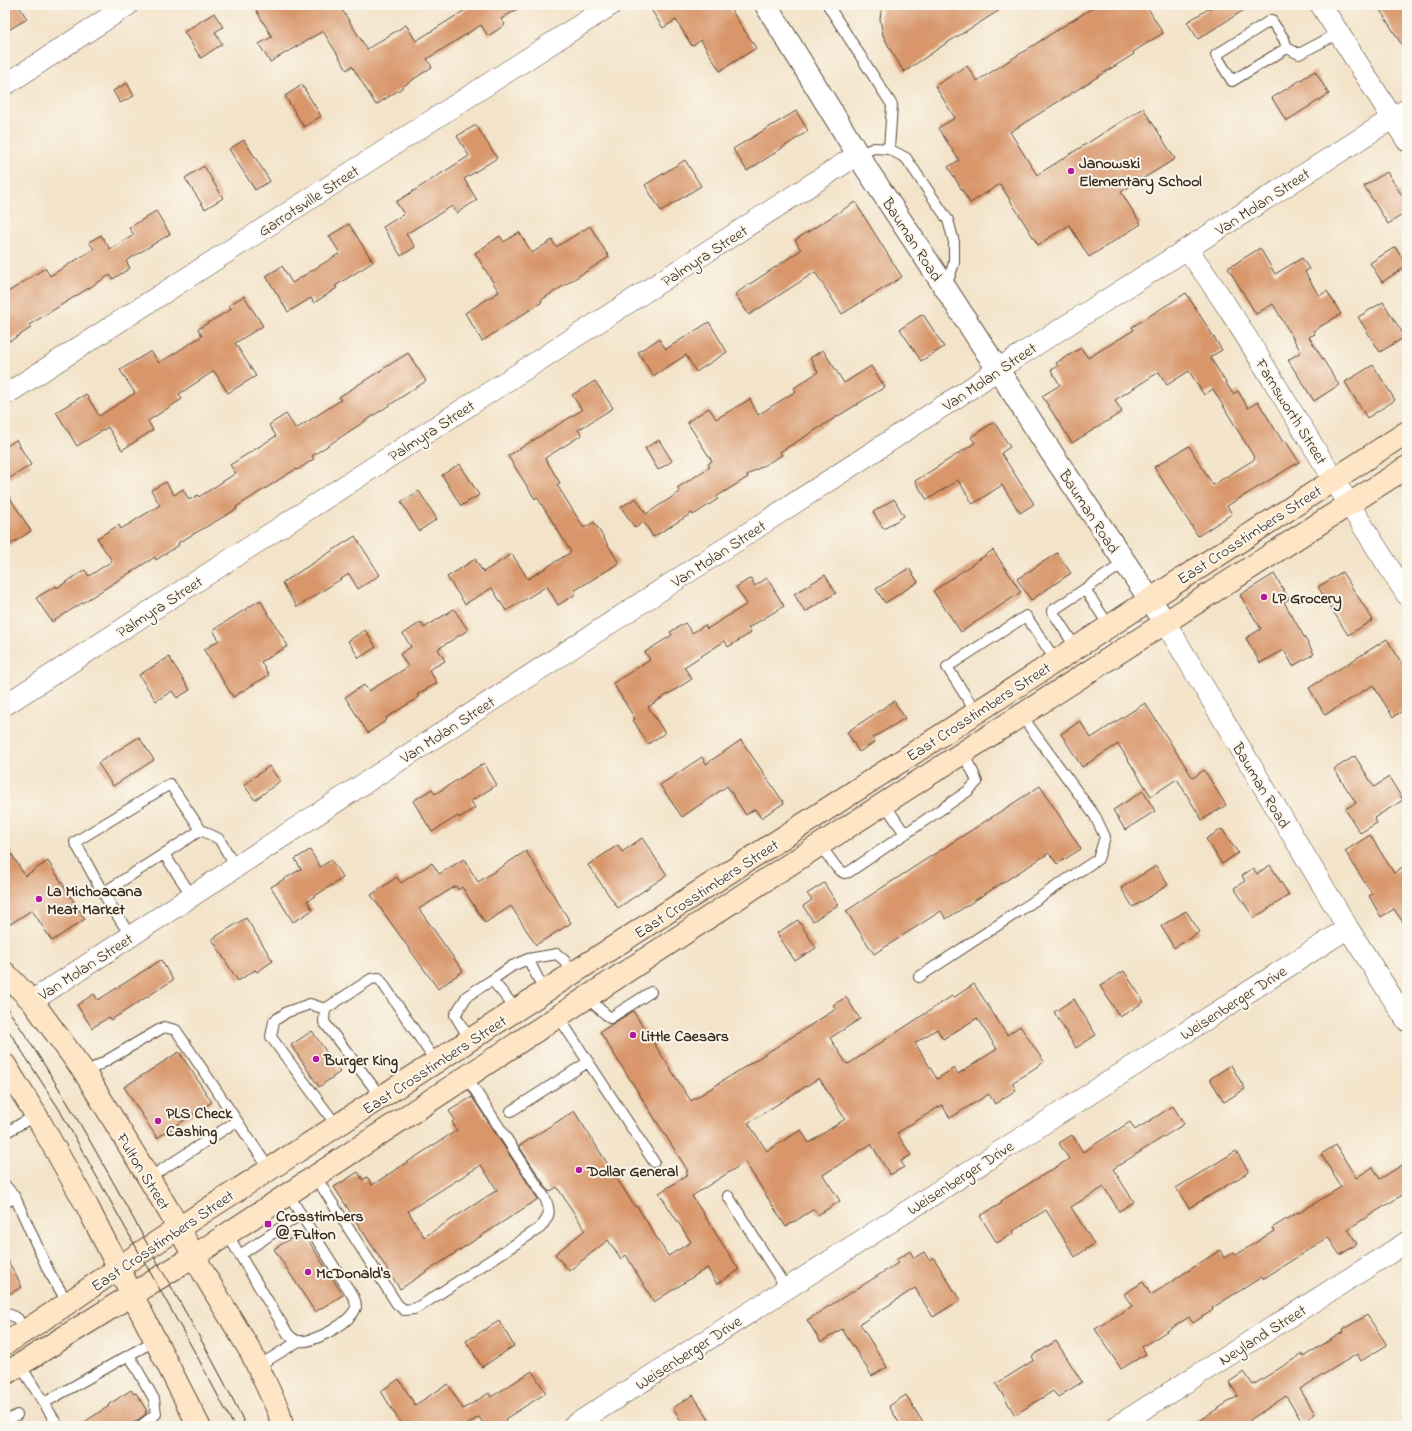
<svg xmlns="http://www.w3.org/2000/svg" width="1412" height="1431" font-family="'Indie Flower',sans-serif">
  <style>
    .building { fill: #d8966a; fill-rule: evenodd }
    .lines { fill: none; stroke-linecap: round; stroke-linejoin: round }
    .service-casing { stroke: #574638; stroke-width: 12 }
    .minor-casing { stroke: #574638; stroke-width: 22 }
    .tertiary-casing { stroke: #574638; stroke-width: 24 }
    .secondary-casing { stroke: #574638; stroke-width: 24 }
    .service { stroke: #fff; stroke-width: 10 }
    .minor { stroke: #fff; stroke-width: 21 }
    .tertiary { stroke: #fff; stroke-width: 22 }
    .secondary { stroke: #fee5c5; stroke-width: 22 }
    .tram { stroke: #3b2a1e; stroke-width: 1 }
    .poi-dot { fill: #b5179e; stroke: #fbf7ec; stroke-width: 1.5 }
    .labels { text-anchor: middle; stroke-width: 4; stroke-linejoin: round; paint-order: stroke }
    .poi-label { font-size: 16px; font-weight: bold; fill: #3b2a1e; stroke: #fbf7ec; text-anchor: start }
    .street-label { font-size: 16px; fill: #3b2a1e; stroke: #fbf7ec }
  </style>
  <rect width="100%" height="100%" fill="#fbf7ec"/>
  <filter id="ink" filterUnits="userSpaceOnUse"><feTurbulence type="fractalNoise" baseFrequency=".025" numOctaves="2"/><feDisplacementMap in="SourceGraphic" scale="8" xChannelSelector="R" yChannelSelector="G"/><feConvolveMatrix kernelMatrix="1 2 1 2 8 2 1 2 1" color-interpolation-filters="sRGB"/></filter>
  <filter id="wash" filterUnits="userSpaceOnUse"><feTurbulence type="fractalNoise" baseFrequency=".012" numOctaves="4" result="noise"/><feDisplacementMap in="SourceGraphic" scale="16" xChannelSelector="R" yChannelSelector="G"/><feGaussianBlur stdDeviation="0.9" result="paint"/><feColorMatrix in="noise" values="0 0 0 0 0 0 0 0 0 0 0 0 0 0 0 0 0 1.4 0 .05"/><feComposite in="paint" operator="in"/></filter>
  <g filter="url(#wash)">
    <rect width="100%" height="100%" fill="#f3e3c9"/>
    <g id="blocks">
      <path class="building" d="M 5,5 L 18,5 L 27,19 L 5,32 Z
        M 253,5 L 339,5 L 367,49 L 406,25 L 416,41 L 473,5 L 524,5 L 501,19 L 505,25 L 488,36 L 481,25 L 427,59 L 432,67 L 402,87 L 402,88 L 376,105 L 352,66 L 347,70 L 323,31 L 270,62 L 259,44 L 272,37 Z
        M 648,5 L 728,5 L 756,48 L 720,71 L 701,40 L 692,46 L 676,20 L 663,28 Z
        M 882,5 L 1008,5 L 942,46 L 904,72 L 890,49 L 883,35 L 880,19 Z
        M 1097,5 L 1146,5 L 1163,33 L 1133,52 L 1134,54 L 1010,132 L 1037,175 L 1143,108 L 1175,159 L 1121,192 L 1141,224 L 1089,257 L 1069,225 L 1038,245 L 1000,184 L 970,203 L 948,167 L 959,160 L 938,128 L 955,118 L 935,86 L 967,66 L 977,81 Z
        M 1215,5 L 1252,5 L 1198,39 L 1187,22 Z
        M 1377,5 L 1407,5 L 1407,53 Z
        M 214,13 L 223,27 L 215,32 L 222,44 L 201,58 L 184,32 Z
        M 1315,71 L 1329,94 L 1286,121 L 1272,98 Z
        M 127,83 L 134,96 L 120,103 L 113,91 Z
        M 302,85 L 321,116 L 304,127 L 285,96 Z
        M 796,111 L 808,131 L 747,171 L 733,149 Z
        M 476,125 L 497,158 L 464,179 L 477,200 L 457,213 L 452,206 L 406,234 L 415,247 L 401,256 L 383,227 L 404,214 L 396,202 L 469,156 L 457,136 Z
        M 244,140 L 270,181 L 255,190 L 229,149 Z
        M 685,160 L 701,186 L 661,211 L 645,185 Z
        M 204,166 L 223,198 L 205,209 L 185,178 Z
        M 1387,172 L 1407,203 L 1407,212 L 1388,224 L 1364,186 Z
        M 855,202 L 902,277 L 842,314 L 815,272 L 749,315 L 735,294 L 801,250 L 795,240 Z
        M 156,211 L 170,234 L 126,261 L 130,268 L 113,279 L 110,275 L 29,325 L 31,328 L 10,341 L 5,333 L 5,294 L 45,268 L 50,276 L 94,249 L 89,242 L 101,235 L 110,249 L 134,235 L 129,228 Z
        M 349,224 L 373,262 L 335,286 L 337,288 L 314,303 L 311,298 L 288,312 L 266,276 L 282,266 L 292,283 L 340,253 L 329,236 Z
        M 590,226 L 609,257 L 541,300 L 542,302 L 482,341 L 465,313 L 499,292 L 475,253 L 500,236 L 504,242 L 519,232 L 532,253 L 552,240 L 556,247 Z
        M 1395,247 L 1407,266 L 1382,282 L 1370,263 Z
        M 1260,248 L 1275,274 L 1302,258 L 1309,269 L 1305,272 L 1319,296 L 1327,291 L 1341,314 L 1313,331 L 1315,334 L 1309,337 L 1339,385 L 1314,401 L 1288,360 L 1301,352 L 1273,304 L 1256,314 L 1228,268 Z
        M 1186,293 L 1222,350 L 1210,357 L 1233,394 L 1238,391 L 1248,408 L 1258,402 L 1283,442 L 1285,440 L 1299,462 L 1227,506 L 1232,514 L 1198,536 L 1154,467 L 1189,446 L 1213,485 L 1255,459 L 1213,389 L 1204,395 L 1189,371 L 1167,385 L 1159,372 L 1115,400 L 1122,412 L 1072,443 L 1042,396 L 1060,385 L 1051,370 L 1058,366 L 1056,363 L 1081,348 L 1088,358 L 1134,330 L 1132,327 Z
        M 244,296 L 263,326 L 235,343 L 256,376 L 228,393 L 214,371 L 179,394 L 182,399 L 148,421 L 153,430 L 122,450 L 108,427 L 77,446 L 56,412 L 86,394 L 99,416 L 135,393 L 120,370 L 151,351 L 159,363 L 202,336 L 198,329 L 231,309 L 229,305 Z
        M 1383,302 L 1405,337 L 1380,352 L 1358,317 Z
        M 923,314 L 944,347 L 921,361 L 900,329 Z
        M 709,322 L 727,352 L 696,372 L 686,355 L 653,376 L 638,352 L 659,339 L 666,349 Z
        M 823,350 L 844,383 L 871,366 L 885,387 L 780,452 L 782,455 L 747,475 L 748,477 L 716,497 L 718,499 L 693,515 L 692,513 L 653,537 L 644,522 L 635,528 L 621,507 L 636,498 L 646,514 L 680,492 L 677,488 L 710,467 L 708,464 L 712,461 L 687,422 L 709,408 L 716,419 L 750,399 L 758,415 L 796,391 L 794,388 L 818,372 L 810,358 Z
        M 408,353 L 426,381 L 312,456 L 314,459 L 297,470 L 296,469 L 236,507 L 237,509 L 178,543 L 179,545 L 156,560 L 155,557 L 52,622 L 36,598 L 56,586 L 57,588 L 85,570 L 89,576 L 112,561 L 97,538 L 119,525 L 121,529 L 160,505 L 151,490 L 166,482 L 174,495 L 183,489 L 189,500 L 198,495 L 199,497 L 236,473 L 230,465 L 276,436 L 269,425 L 286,414 L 296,429 L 341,400 L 339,397 Z
        M 1373,365 L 1395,400 L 1367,418 L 1345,382 Z
        M 595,381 L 613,408 L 578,430 L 582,435 L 545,458 L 560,483 L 557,485 L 584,528 L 594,522 L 619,563 L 574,591 L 576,594 L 558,605 L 547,586 L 506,611 L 492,588 L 465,604 L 447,577 L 475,559 L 483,572 L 512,554 L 528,579 L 571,552 L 537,497 L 535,499 L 508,456 L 582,410 L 572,395 Z
        M 994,422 L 1010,447 L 1001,453 L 1034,504 L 1020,513 L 1002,485 L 973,504 L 958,480 L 927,500 L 915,481 L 975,443 L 971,437 Z
        M 16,440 L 31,465 L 5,481 L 5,447 Z
        M 659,440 L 672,461 L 658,470 L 645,448 Z
        M 460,464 L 479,495 L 461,506 L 442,475 Z
        M 5,490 L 31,531 L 5,548 Z
        M 419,491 L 437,519 L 419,531 L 401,502 Z
        M 894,499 L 904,516 L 884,529 L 873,512 Z
        M 355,536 L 380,575 L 358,589 L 349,574 L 297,607 L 282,583 Z
        M 993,550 L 1021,592 L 961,632 L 933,591 Z
        M 1057,553 L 1071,573 L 1031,600 L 1017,579 Z
        M 909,568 L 918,582 L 885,603 L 876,589 Z
        M 1342,572 L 1373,620 L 1348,635 L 1318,587 Z
        M 1274,574 L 1289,599 L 1284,602 L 1314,654 L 1293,666 L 1284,650 L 1260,663 L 1246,638 L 1261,629 L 1240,595 Z
        M 825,575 L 836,593 L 805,612 L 794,594 Z
        M 751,578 L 755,586 L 767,578 L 784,606 L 748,628 L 751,633 L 728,647 L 725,641 L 684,667 L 692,679 L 648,707 L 665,733 L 648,744 L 633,720 L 635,719 L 613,683 L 650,660 L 645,652 L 672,635 L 670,632 L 685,623 L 692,633 L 705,625 L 707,629 L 747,604 L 736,587 Z
        M 260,600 L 288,646 L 261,662 L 269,675 L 233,697 L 204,650 L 219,640 L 213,630 Z
        M 454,609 L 468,630 L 438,649 L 445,661 L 429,670 L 437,683 L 417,695 L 419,697 L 386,718 L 387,720 L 368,733 L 345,697 L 364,685 L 369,691 L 408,667 L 400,654 L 411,647 L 403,634 L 421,622 L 424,628 Z
        M 365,630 L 376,647 L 359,658 L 348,641 Z
        M 1387,639 L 1407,672 L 1407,708 L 1393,717 L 1373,685 L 1325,715 L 1309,688 Z
        M 169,657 L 190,690 L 177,698 L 172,691 L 156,701 L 139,675 Z
        M 894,701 L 905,718 L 873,738 L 875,742 L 859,752 L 847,732 Z
        M 1145,703 L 1193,778 L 1204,770 L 1226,805 L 1202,820 L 1177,779 L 1151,796 L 1118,744 L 1082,767 L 1061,734 L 1080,721 L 1091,738 Z
        M 139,737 L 154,760 L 113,786 L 98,763 Z
        M 741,740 L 784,803 L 761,818 L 755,809 L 746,815 L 727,786 L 682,817 L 660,785 L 702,757 L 706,764 Z
        M 1355,756 L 1374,787 L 1389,777 L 1403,800 L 1374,818 L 1377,823 L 1360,833 L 1345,809 L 1356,803 L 1334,769 Z
        M 484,763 L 497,785 L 471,801 L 475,808 L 459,818 L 458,816 L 432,832 L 413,801 L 432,789 L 435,794 Z
        M 269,766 L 280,781 L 255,800 L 244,785 Z
        M 1040,786 L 1081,849 L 1057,864 L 1049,853 L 946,919 L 941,911 L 874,954 L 846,911 Z
        M 1143,791 L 1155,811 L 1125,830 L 1113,810 Z
        M 1222,829 L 1238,853 L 1222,864 L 1206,839 Z
        M 1370,835 L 1394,873 L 1407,864 L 1407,928 L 1394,909 L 1381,917 L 1369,896 L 1372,894 L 1345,851 Z
        M 642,838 L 667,875 L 618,908 L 588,865 L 618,845 L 622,852 Z
        M 5,843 L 25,876 L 48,861 L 85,919 L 52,941 L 32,910 L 10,924 L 5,916 Z
        M 310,850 L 320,867 L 331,860 L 343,878 L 307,901 L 313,910 L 293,922 L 271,887 L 301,869 L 295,859 Z
        M 526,851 L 571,923 L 536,945 L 511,906 L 485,923 L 462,887 L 458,890 L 456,886 L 419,909 L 463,971 L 438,989 L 371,895 L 397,877 L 401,883 L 432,863 L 439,874 L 464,859 L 478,882 Z
        M 1270,865 L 1289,895 L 1254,918 L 1234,888 L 1245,881 L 1242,876 L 1253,868 L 1257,874 Z
        M 1156,866 L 1168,885 L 1133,907 L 1121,888 Z
        M 824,883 L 838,905 L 813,921 L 803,906 L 812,900 L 807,894 Z
        M 1186,911 L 1200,932 L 1174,948 L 1161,926 Z
        M 246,918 L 273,961 L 257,972 L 255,970 L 238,981 L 212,939 Z
        M 798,920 L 816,948 L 795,961 L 777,933 Z
        M 161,960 L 173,980 L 111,1020 L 109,1017 L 92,1028 L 77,1005 L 94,994 L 98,1000 Z
        M 1124,971 L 1144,1002 L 1120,1017 L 1100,986 Z
        M 974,984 L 1007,1035 L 1020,1026 L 1044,1062 L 1012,1083 L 1016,1090 L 995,1104 L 989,1094 L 950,1118 L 942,1105 L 897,1133 L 911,1155 L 901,1161 L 904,1167 L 890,1175 L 871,1144 L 823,1175 L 840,1201 L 818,1215 L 814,1209 L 786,1227 L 745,1162 L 692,1196 L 739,1270 L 717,1284 L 707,1268 L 654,1302 L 626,1255 L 621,1259 L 608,1240 L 569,1271 L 555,1254 L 585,1230 L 557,1187 L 549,1192 L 519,1146 L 574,1111 L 635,1207 L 637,1206 L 668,1256 L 691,1242 L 659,1193 L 688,1175 L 686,1172 L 688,1171 L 600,1032 L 633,1011 L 691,1101 L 836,1009 L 833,1005 L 846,997 L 860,1019 L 830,1038 L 847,1064 L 850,1063 L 952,996 L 953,998 ZM 977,1018 L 997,1049 L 958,1074 L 954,1068 L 937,1079 L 915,1043 L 937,1029 L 943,1039 ZM 819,1078 L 845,1119 L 809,1143 L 801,1130 L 767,1151 L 748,1123 Z
        M 1074,999 L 1096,1035 L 1076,1048 L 1054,1012 Z
        M 312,1031 L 340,1072 L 319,1087 L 291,1045 Z
        M 179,1052 L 212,1102 L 157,1138 L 124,1087 Z
        M 1231,1065 L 1245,1089 L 1224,1102 L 1210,1079 Z
        M 472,1097 L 538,1199 L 400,1289 L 334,1187 L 358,1172 L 363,1180 L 367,1177 L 372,1185 L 457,1130 L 452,1122 L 455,1120 L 449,1111 ZM 481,1165 L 497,1190 L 424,1237 L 408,1211 Z
        M 1173,1106 L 1184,1124 L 1113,1169 L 1134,1202 L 1119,1211 L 1104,1187 L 1071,1207 L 1094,1244 L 1075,1257 L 1046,1210 L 1013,1231 L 1014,1233 L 997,1243 L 980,1216 L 1002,1203 L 1001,1201 L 1069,1159 L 1059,1143 L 1072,1135 L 1083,1152 L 1130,1122 L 1135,1130 Z
        M 1336,1145 L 1356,1178 L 1373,1167 L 1380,1179 L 1407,1162 L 1407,1192 L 1348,1229 L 1357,1244 L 1340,1255 L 1328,1237 L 1263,1279 L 1262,1277 L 1212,1308 L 1213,1310 L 1193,1323 L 1189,1317 L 1142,1347 L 1146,1354 L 1121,1369 L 1095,1329 L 1132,1306 L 1124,1294 L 1143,1282 L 1151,1295 L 1220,1250 L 1224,1258 L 1234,1252 L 1236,1255 L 1274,1231 L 1272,1228 L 1298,1212 L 1299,1213 L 1341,1187 L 1321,1154 Z
        M 1236,1151 L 1249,1172 L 1189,1208 L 1176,1188 Z
        M 302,1231 L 343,1295 L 315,1312 L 274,1249 Z
        M 910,1251 L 914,1258 L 924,1252 L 929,1260 L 933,1257 L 960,1300 L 933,1317 L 915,1288 L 860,1324 L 887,1367 L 872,1376 L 842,1329 L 821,1342 L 807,1320 L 898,1263 L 896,1260 Z
        M 5,1255 L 22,1287 L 5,1296 Z
        M 1367,1315 L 1387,1345 L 1361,1361 L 1357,1354 L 1300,1389 L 1315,1414 L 1302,1422 L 1286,1396 L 1250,1420 L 1253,1426 L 1190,1426 L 1238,1396 L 1229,1382 L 1244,1372 L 1253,1385 L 1302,1354 L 1303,1357 L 1343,1332 L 1342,1330 Z
        M 499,1321 L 514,1346 L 482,1367 L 466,1341 Z
        M 1056,1341 L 1082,1382 L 1058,1397 L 1053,1391 L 1015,1415 L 996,1384 L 1034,1360 L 1032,1356 Z
        M 532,1371 L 546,1393 L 505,1419 L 506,1421 L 498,1426 L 485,1426 L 479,1417 L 465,1426 L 402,1426 L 381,1391 L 399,1379 L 415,1405 L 448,1384 L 463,1409 L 489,1393 L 491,1397 Z
        M 131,1390 L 134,1394 L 136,1393 L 147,1411 L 145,1412 L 146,1414 L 139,1419 L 128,1426 L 78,1426 L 109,1406 L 108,1405 Z
        M 693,1395 L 713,1426 L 684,1426 L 673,1408 Z
        M 906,1395 L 925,1426 L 901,1426 L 889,1406 Z"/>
    </g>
  </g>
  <g filter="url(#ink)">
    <use href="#blocks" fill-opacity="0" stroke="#574638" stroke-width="1"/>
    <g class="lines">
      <defs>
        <path id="service" d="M 829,7 L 892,105 L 889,149
          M 1287,48 L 1232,81 L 1216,55 L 1271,20 L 1284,39 L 1287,48 L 1299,54 L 1339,33
          M 857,155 L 874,148 L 889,149 L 906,158 L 948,220 L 954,242 L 954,263 L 946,287
          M 1085,589 L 1109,626
          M 1076,648 L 1052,611 L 1124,563
          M 976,712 L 947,667 L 1026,616 L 1056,661
          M 884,803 L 905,834
          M 201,830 L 219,839 L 236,867
          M 820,845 L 837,868 L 844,873 L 849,872 L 968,791 L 977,782 L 973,772 L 962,753
          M 164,854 L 192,896
          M 103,893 L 201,830 L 170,784 L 75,842 L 103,893 L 131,937
          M 528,959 L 557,954 L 565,961 L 570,976
          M 919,977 L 1098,859 L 1105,837 L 1095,816 L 1021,715
          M 492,980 L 512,966 L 528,959 L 545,992
          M 586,997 L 610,1018 L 651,992
          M 325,1009 L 310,1004 L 287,1012 L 274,1021 L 271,1037 L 337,1126
          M 558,1016 L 654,1162
          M 470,1040 L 455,1015 L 467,996 L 492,980 L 517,1010
          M 85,1073 L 164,1027 L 176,1030 L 237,1121 L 149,1178
          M 381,1097 L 324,1022 L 325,1009 L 371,979 L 379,978 L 436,1062
          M 511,1111 L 588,1062
          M 237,1121 L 270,1170
          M 5,1133 L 36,1115
          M 315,1176 L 397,1304 L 404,1310 L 414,1309 L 425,1303 L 540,1228 C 550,1216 551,1212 545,1198 L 466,1076
          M 5,1185 L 15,1197 L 49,1272 L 68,1303
          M 728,1196 L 786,1288
          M 5,1203 L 15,1197
          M 227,1234 L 288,1334 C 291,1337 294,1340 298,1341 C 313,1344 352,1322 356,1307 C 356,1305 355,1300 354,1298 L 288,1194
          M 240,1255 L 301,1214
          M 5,1312 L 18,1319 L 24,1331
          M 129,1355 L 154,1399 L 156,1414 L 141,1426
          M 20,1365 L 44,1403 L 154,1341
          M 258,1366 L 299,1341
          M 44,1403 L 58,1426
          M 5,1422 L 17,1415"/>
        <path id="minor" d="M 1321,5 L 1407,141
          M 5,85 L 128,5
          M 1187,249 C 1225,300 1258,356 1291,410 C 1329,472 1367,534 1407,595
          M 5,395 L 611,5
          M 1165,622 L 1348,928 L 1407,1021
          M 5,705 L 857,155
          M 32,1001 L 236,867 L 974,386 L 998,369 L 1407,109
          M 573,1426 L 1348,928
          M 1117,1426 L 1407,1242"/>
        <path id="tertiary" d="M 766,5 L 868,171 L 946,289 L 1053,455 L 1165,622"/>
        <path id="secondary" d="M 5,973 L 32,1001 L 85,1073 L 170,1213 L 207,1279 L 251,1352 L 279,1412 L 282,1426
          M 5,1065 L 36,1115 L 87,1206 L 199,1426
          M 5,1344 L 68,1303 L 140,1253 L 1056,661 L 1407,432
          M 5,1374 L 194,1256 L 773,875 L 1407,467"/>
      </defs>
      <use href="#service" class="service-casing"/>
      <use href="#minor" class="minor-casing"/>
      <use href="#tertiary" class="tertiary-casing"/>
      <use href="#secondary" class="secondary-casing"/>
      <use href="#service" class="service"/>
      <use href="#minor" class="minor"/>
      <use href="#tertiary" class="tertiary"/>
      <use href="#secondary" class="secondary"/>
      <path class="tram" d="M 5,1005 C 59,1083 104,1165 149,1247 C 182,1307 217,1365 246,1426
        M 5,1025 L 59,1109 L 198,1358 L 234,1426"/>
    </g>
  </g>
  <g class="poi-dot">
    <circle cx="1071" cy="171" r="4"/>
    <circle cx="1264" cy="597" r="4"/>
    <circle cx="39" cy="899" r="4"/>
    <circle cx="633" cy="1035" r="4"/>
    <circle cx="316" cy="1059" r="4"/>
    <circle cx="158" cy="1121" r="4"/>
    <circle cx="579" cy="1170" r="4"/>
    <rect x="264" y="1220" width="8" height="8" rx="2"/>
    <circle cx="308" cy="1272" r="4"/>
  </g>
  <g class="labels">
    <g class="poi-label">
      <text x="1079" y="168">Janowski<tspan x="1079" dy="18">Elementary School</tspan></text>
      <text x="1272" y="603">LP Grocery</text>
      <text x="47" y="896">La Michoacana<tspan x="47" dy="18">Meat Market</tspan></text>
      <text x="641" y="1041">Little Caesars</text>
      <text x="324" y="1065">Burger King</text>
      <text x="166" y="1118">PLS Check<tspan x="166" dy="18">Cashing</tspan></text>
      <text x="587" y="1176">Dollar General</text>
      <text x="276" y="1221">Crosstimbers<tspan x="276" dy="18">@ Fulton</tspan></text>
      <text x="316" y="1278">McDonald's</text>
    </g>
    <g class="street-label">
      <text transform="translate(308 200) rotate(-33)" y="6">Garrotsville Street</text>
      <text transform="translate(1262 201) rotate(-33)" y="6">Van Molan Street</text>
      <text transform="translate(913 239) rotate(57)" y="6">Bauman Road</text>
      <text transform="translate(704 255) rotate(-33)" y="6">Palmyra Street</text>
      <text transform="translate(989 376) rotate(-34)" y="6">Van Molan Street</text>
      <text transform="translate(1292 411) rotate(58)" y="6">Farnsworth Street</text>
      <text transform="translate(431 430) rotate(-33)" y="6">Palmyra Street</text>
      <text transform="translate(1090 511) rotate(57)" y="6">Bauman Road</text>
      <text transform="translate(1249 534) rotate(-33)" y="6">East Crosstimbers Street</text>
      <text transform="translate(718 553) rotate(-33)" y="6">Van Molan Street</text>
      <text transform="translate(159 606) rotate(-33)" y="6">Palmyra Street</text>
      <text transform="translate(978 711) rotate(-33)" y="6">East Crosstimbers Street</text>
      <text transform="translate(447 729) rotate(-33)" y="6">Van Molan Street</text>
      <text transform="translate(1262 785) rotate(59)" y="6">Bauman Road</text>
      <text transform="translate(706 888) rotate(-33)" y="6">East Crosstimbers Street</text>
      <text transform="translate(85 966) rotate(-33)" y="6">Van Molan Street</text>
      <text transform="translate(1233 1002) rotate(-33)" y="6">Weisenberger Drive</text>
      <text transform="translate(434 1064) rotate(-33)" y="6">East Crosstimbers Street</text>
      <text transform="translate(144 1171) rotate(58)" y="6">Fulton Street</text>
      <text transform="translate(960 1177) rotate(-33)" y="6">Weisenberger Drive</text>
      <text transform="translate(162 1240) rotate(-34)" y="6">East Crosstimbers Street</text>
      <text transform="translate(1262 1334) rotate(-32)" y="6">Neyland Street</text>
      <text transform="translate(688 1352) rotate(-33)" y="6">Weisenberger Drive</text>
    </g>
  </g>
  <rect width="1412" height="1431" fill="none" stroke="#fbf7ec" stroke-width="20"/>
</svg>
